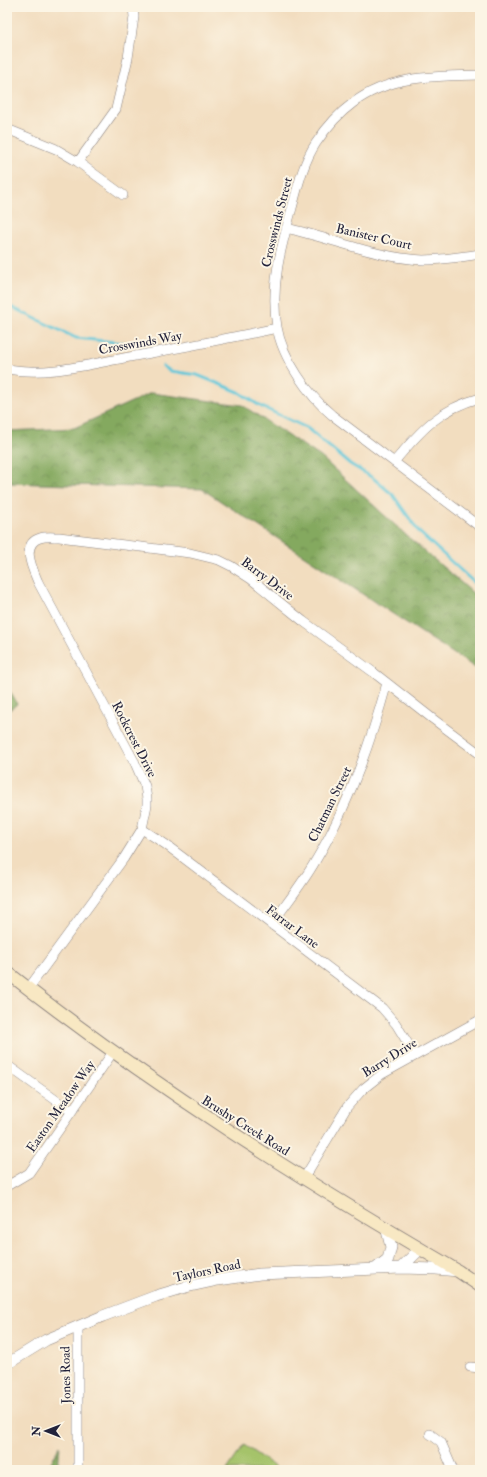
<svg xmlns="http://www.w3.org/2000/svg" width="487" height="1477" font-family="'IM FELL Double Pica',serif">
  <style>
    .forest { fill: url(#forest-crowns); stroke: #53664c }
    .garden { fill: #a5c36a; stroke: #647252 }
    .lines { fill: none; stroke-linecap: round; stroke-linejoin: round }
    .stream { stroke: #5dc6d9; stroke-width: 3 }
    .minor-casing { stroke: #8a807d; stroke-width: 10 }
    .tertiary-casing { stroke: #8a807d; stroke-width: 12 }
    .secondary-casing { stroke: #8a807d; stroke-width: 14 }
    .minor { stroke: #fff; stroke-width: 9 }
    .tertiary { stroke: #fff; stroke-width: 11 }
    .secondary { stroke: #f8e8c3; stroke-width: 12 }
    .labels { text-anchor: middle; stroke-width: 4; stroke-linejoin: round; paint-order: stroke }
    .street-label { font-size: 13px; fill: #22223b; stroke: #fcf5e5 }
  </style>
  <defs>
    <pattern id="forest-crowns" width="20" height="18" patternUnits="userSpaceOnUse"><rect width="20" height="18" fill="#84a95e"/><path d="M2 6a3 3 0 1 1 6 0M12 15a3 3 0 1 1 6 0" fill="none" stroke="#6c894f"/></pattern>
  </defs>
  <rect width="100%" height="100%" fill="#fcf5e5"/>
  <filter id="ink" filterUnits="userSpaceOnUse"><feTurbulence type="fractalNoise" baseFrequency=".025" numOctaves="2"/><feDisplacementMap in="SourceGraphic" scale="8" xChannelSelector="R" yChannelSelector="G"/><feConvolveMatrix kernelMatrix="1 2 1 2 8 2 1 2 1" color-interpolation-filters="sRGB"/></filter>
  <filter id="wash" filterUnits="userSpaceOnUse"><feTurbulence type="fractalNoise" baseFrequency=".012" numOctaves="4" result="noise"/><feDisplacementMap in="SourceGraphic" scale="16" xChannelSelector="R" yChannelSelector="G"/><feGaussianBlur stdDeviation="0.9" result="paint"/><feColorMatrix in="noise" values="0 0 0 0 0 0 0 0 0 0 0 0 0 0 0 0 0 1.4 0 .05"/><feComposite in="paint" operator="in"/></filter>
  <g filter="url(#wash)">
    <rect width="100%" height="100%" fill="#f2ddbf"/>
    <path class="forest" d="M 151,393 L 242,405 L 321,457 L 406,535 L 480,599 L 480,671 L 202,489 L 7,483 L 7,431 L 74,428 Z
      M 7,686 L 17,704 L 7,712 Z
      M 60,1445 L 58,1470 L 47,1470 Z"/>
    <path class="garden" d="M 244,1445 L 279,1470 L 227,1470 Z"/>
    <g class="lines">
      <path class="stream" d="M 7,305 L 76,338 L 143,345
        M 163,366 L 170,371 L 197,375 L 239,392 L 260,406 L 307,428 L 350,464 L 373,478 L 393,495 L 419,532 L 480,588"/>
    </g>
  </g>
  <g filter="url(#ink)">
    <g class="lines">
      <defs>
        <path id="minor" d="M 480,75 C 435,76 390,75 353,103 C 338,114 326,128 316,143 C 303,163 298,186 292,208 C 281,247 270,286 277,327 C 282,358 309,396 332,415 L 480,527
          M 7,129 L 56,149 L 78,162 L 123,195
          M 78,162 L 116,109 L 128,58 L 134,17 L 133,7
          M 286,228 C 331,238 377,258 423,260 C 442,260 461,257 480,254
          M 7,369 C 46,376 86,365 124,358 C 175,349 226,339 277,328
          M 394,462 C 420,431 439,409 480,398
          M 142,829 L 165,844 L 382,1008 L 396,1024 L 415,1055
          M 271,925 C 286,904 303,883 316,860 C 349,805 370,745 387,683
          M 28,989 L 124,858 L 142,829 L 147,805 L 147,799 L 145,786 L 135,763 L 38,582 C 33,570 20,544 40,538 C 46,536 53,537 59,537 L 190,553 L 219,560 L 231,566 L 251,579 L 303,621 L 373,672 L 433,719 L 480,754
          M 7,1065 L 71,1111
          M 304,1178 L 347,1107 L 363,1089 L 382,1074 L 480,1020
          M 7,1186 L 29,1173 L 113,1052
          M 78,1328 L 78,1470
          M 470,1367 L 480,1368
          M 430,1434 L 441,1442 L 453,1470"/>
        <path id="tertiary" d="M 401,1268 L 436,1269 L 458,1271
          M 375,1269 L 388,1259 L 391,1247 L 386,1227
          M 7,1364 L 46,1340 L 103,1316 L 156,1296 L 186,1287 L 218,1280 L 260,1274 L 401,1268 L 420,1249"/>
        <path id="secondary" d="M 7,972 C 149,1084 302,1180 458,1271 L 480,1286"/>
      </defs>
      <use href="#minor" class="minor-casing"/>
      <use href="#tertiary" class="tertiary-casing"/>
      <use href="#secondary" class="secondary-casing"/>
      <use href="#minor" class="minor"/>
      <use href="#tertiary" class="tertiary"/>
      <use href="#secondary" class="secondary"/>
    </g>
  </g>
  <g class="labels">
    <g class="street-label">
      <text transform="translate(276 222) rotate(-76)" y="5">Crosswinds Street</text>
      <text transform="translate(374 236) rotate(13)" y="5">Banister Court</text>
      <text transform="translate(140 342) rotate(-10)" y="5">Crosswinds Way</text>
      <text transform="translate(268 578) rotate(37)" y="5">Barry Drive</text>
      <text transform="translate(135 739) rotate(63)" y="5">Rockcrest Drive</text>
      <text transform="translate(329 804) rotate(-64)" y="5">Chatman Street</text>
      <text transform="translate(293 926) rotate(37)" y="5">Farrar Lane</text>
      <text transform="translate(389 1057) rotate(-32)" y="5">Barry Drive</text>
      <text transform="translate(60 1106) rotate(-55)" y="5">Easton Meadow Way</text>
      <text transform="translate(246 1125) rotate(32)" y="5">Brushy Creek Road</text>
      <text transform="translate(207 1270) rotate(-12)" y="5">Taylors Road</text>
      <text transform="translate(65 1375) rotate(-91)" y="5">Jones Road</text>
    </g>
  </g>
  <rect width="487" height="1477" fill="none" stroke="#fcf5e5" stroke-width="24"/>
  <g transform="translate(46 1431) rotate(270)" stroke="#fcf5e5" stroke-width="3" paint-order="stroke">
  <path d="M0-3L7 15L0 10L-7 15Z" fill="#22223b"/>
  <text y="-6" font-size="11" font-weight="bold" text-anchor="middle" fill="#22223b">N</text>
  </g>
</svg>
